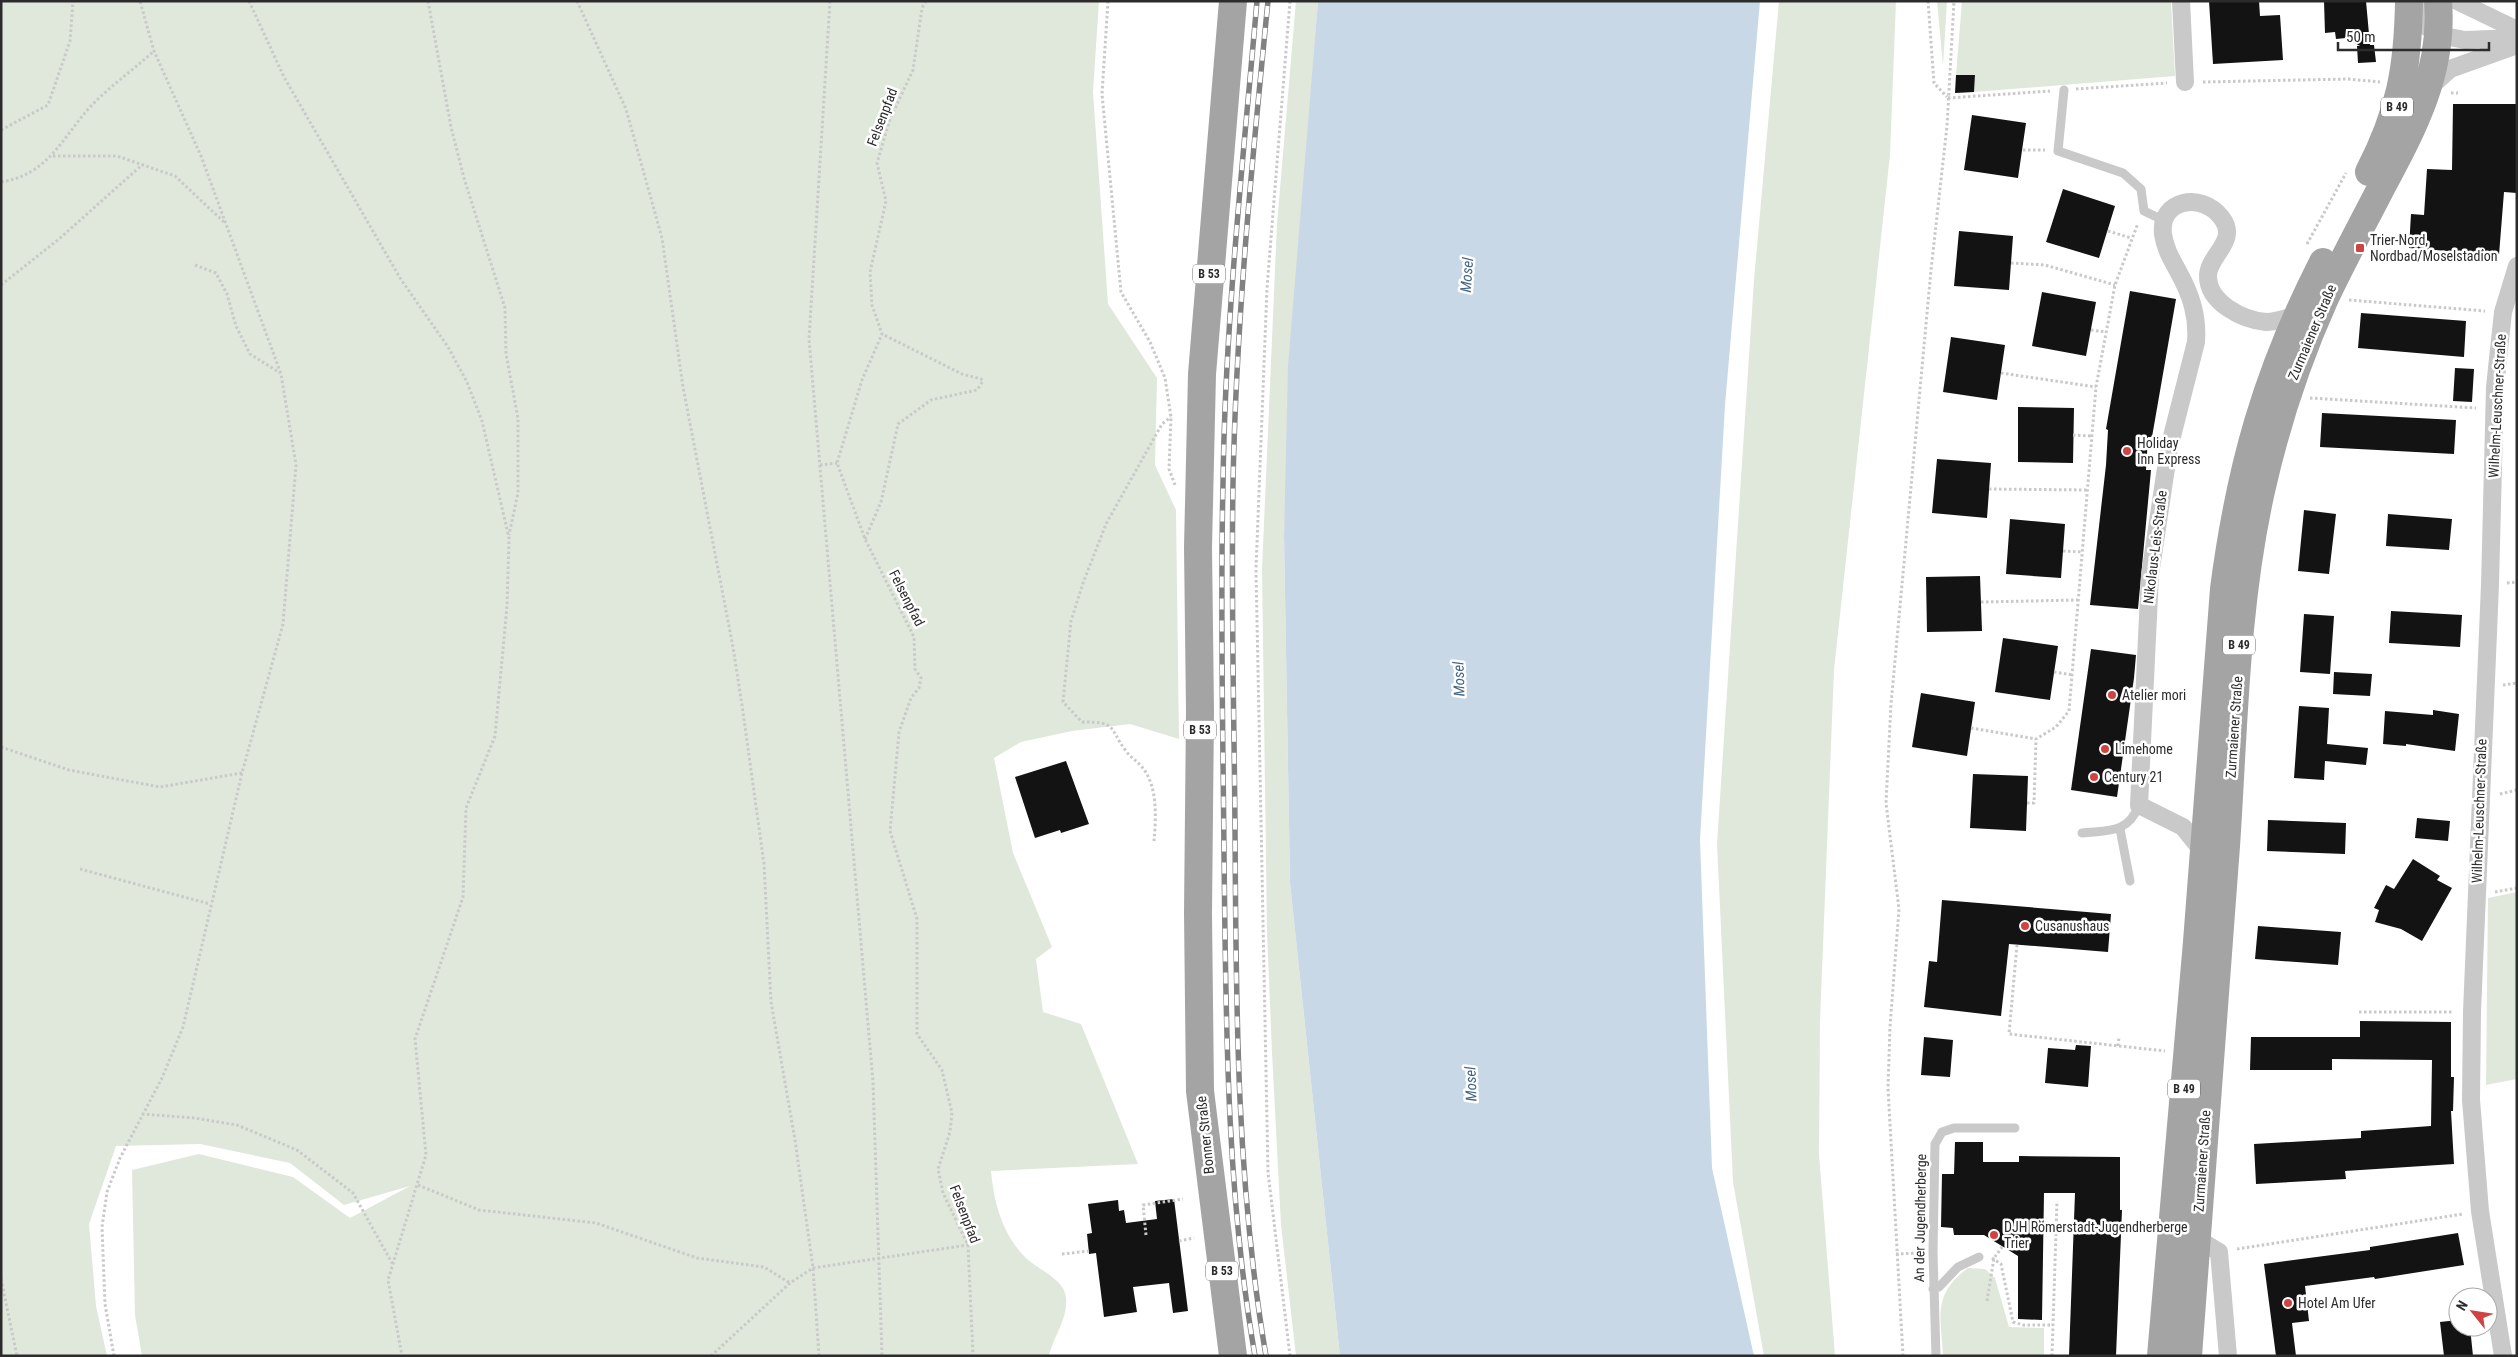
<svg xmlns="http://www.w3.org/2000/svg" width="2518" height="1357" font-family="'Roboto Condensed',sans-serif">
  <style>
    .green { fill: #e0e8db }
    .water { fill: #c9d8e6 }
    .building { fill: #131313 }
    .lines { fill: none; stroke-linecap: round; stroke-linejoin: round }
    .path { stroke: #c9c9c9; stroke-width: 3; stroke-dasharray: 2.5 2.5; stroke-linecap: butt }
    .lane { stroke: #c9c9c9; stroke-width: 9 }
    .street { stroke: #c9c9c9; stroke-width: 18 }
    .primary { stroke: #a4a4a4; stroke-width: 28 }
    .rail-casing { stroke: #818181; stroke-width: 5.5 }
    .rail { stroke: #fff; stroke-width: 4; stroke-dasharray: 11; stroke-linecap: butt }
    .poi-dot { fill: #ce4442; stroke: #fff; stroke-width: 2 }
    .labels { text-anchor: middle; stroke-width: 5; stroke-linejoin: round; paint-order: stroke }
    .shield { fill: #fff; stroke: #6b6b6b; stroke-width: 1 }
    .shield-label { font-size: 12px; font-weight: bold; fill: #2c2c2c }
    .street-label { font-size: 14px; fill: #2c2c2c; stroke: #fff }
    .poi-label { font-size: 14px; fill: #2c2c2c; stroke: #fff; text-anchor: start }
    .water-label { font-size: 15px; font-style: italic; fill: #446583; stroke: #fff }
  </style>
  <rect width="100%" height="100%" fill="#fff"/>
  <path class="green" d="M 1,1 L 1099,1 L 1093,92 L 1108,304 L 1157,378 L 1155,465 L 1176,510 L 1179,739 L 1130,724 L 1072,731 L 1021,742 L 994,758 L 1013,853 L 1052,947 L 1036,959 L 1043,1012 L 1081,1024 L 1138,1164 L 991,1171 C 994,1203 1002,1234 1026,1258 C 1038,1270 1065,1279 1066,1298 C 1068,1319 1054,1335 1049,1356 L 142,1356 L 135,1315 L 132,1170 L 199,1154 L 293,1177 L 350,1218 L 410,1186 L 344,1205 L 290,1163 L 200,1144 L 116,1146 L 89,1224 L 96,1306 L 107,1356 L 1,1356 Z
    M 1296,1 L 1318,1 L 1304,182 L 1284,536 L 1290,883 L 1340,1356 L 1296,1356 L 1281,1225 L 1272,1053 L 1267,933 L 1262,569 L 1277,224 Z
    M 1779,1 L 1896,1 L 1890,155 L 1834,670 L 1820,1021 L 1819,1154 L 1835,1356 L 1764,1356 L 1733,1182 L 1717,844 L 1754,280 Z
    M 1937,1 L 1947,1 L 1943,66 Z
    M 1962,1 L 2171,1 L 2175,76 L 1974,92 L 1975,75 L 1956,75 Z
    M 2517,892 L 2517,1079 L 2486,1085 L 2488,898 Z
    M 1968,1268 L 1985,1269 L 1995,1278 L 2009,1327 L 2044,1328 L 2044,1356 L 1943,1356 C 1941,1315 1932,1295 1968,1268 Z"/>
  <path class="water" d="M 1318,1 L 1760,1 L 1725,405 L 1700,840 L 1712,1168 L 1754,1356 L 1340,1356 L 1290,883 L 1284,536 L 1288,366 Z"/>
  <path class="building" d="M 2209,1 L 2259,1 L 2260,16 L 2280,15 L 2283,60 L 2213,64 Z
    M 2324,1 L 2366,1 L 2370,45 L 2374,45 L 2376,62 L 2358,63 L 2357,46 L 2360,46 L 2346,38 L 2336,39 L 2335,32 L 2325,33 Z
    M 1956,75 L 1975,75 L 1974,92 L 1955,93 Z
    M 2453,104 L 2517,104 L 2517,193 L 2504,192 L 2499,255 L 2409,248 L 2411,214 L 2424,215 L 2427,169 L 2452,170 Z
    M 1972,115 L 2026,123 L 2018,178 L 1964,170 Z
    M 2063,189 L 2115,206 L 2099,258 L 2046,242 Z
    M 1959,231 L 2013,236 L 2009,290 L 1954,286 Z
    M 2130,291 L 2176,299 L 2152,437 L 2148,437 L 2146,470 L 2151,470 L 2138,609 L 2090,605 L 2106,465 L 2108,430 L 2106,429 Z
    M 2042,292 L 2096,302 L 2086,356 L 2032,346 Z
    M 2361,313 L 2466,321 L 2464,357 L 2358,348 Z
    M 1951,337 L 2005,345 L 1997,400 L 1943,392 Z
    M 2455,368 L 2474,369 L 2472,402 L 2453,401 Z
    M 2018,407 L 2074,408 L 2073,463 L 2018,462 Z
    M 2322,413 L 2456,420 L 2454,454 L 2320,447 Z
    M 1937,459 L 1991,463 L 1987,518 L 1932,513 Z
    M 2304,510 L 2336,514 L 2329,574 L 2298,571 Z
    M 2388,514 L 2452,519 L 2449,550 L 2386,546 Z
    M 2010,519 L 2065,524 L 2061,578 L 2006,574 Z
    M 1980,576 L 1982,631 L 1927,632 L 1926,577 Z
    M 2391,611 L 2462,615 L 2460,647 L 2389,643 Z
    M 2304,614 L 2334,616 L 2330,674 L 2300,672 Z
    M 2003,638 L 2058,646 L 2050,700 L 1995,692 Z
    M 2091,649 L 2136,655 L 2134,678 L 2117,797 L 2071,790 Z
    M 2334,672 L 2372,674 L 2370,696 L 2333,694 Z
    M 1921,693 L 1975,702 L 1967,756 L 1912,747 Z
    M 2299,706 L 2329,708 L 2327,744 L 2368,748 L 2366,765 L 2325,761 L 2324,780 L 2294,778 Z
    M 2433,710 L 2459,714 L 2455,751 L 2406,744 L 2406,746 L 2383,744 L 2385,711 L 2433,715 Z
    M 1066,761 L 1089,824 L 1061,833 L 1060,830 L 1035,838 L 1015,777 Z
    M 1973,774 L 2028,776 L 2026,831 L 1970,828 Z
    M 2417,818 L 2450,821 L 2448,841 L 2415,838 Z
    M 2268,820 L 2346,823 L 2345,854 L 2267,851 Z
    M 2413,859 L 2440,876 L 2437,880 L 2452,888 L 2422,941 L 2401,929 L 2375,922 L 2379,910 L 2374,908 L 2386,885 L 2394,889 Z
    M 1942,900 L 2111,914 L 2108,952 L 2009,944 L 2001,1016 L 1924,1007 L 1929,961 L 1937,962 Z
    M 2258,926 L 2341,932 L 2338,965 L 2255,959 Z
    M 2360,1021 L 2451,1022 L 2451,1077 L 2454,1077 L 2453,1111 L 2451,1111 L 2454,1164 L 2345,1171 L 2346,1179 L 2256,1184 L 2254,1144 L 2361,1138 L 2361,1131 L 2431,1126 L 2432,1060 L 2332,1059 L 2332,1070 L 2250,1070 L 2251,1037 L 2360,1037 Z
    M 1924,1037 L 1953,1040 L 1950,1077 L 1921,1075 Z
    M 2076,1045 L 2091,1046 L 2088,1087 L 2045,1083 L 2048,1048 L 2075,1050 Z
    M 1955,1142 L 1983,1142 L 1983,1162 L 2019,1162 L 2019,1156 L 2120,1157 L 2120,1210 L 2122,1210 L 2116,1356 L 2069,1356 L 2075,1193 L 2044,1193 L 2042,1320 L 2018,1319 L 2018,1256 L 1984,1235 L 1954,1235 L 1953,1228 L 1941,1227 L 1942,1174 L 1954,1174 Z
    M 1174,1199 L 1188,1311 L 1173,1313 L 1169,1283 L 1133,1287 L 1137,1312 L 1104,1317 L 1096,1253 L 1089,1254 L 1087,1234 L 1092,1233 L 1088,1204 L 1118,1200 L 1119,1211 L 1124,1210 L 1126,1223 L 1157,1219 L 1155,1201 Z
    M 2458,1233 L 2464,1265 L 2375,1279 L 2374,1277 L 2305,1286 L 2309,1321 L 2292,1323 L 2296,1356 L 2276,1356 L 2264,1264 L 2370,1250 L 2370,1247 Z
    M 2458,1320 L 2458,1327 L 2470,1327 L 2473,1356 L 2444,1356 L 2440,1322 Z"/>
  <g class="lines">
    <path class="path" d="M 249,1 L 284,77 L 400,278 L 448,347 L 467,382 L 482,421 L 509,538 L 507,606 L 495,736 L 466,808 L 463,897 L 415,1039 L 426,1155 L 388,1280 L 402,1356
      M 428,1 L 451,127 L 464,178 L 505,308 L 506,354 L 518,418 L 518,493 L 509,535
      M 577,1 L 626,109 L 662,238 L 683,387 L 733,647 L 742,705 L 764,864 L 771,1002 L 795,1140 L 813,1268 L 819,1356
      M 830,1 L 809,339 L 873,1082 L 882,1356
      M 926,1 L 922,8 L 913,70 L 890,119 L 877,163 L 886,201 L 870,272 L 872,305 L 882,334 L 862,380 L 837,463 L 865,539 L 914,637 L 915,669 L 921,678 L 919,688 L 911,698 L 899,732 L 890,831 L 917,919 L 917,1034 L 942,1070 L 952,1113 L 950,1132 L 938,1169 L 943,1193 L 968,1245 L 973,1356
      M 1108,1 L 1102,94 L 1121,292 L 1150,342 L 1165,378 L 1171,417 L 1169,469 L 1175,485
      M 1928,1 L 1934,83 L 1947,97
      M 2203,82 L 2348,79 L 2380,82
      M 2076,89 L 2167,83
      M 2451,93 L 2458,93
      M 1948,98 L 2050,91
      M 1,130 L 48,105 L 70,41 L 73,1
      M 2023,150 L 2045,150
      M 53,156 L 117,156 L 175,176 L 225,223
      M 1,182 C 48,175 62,138 90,107 C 109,87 133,70 154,51
      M 2108,231 L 2131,238
      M 2307,244 L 2346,173
      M 2011,263 L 2045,265 L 2115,285
      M 195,265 L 216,273 L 227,294 L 236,326 L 250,354 L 280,373
      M 1,285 L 59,239 L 142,165
      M 2349,300 L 2485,311
      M 2091,330 L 2106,332
      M 2001,373 L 2096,387
      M 2310,398 L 2476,408
      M 2073,435 L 2092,436
      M 820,465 L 837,463
      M 1989,489 L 2088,490
      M 865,539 L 881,502 L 898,424 L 931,400 L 977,390 L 983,381 L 981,379 L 962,374 L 882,334
      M 2063,551 L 2083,552
      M 2507,583 L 2517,582
      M 1981,602 L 2079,600
      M 2054,672 L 2073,675
      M 2503,685 L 2517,683
      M 1971,728 L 2036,739
      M 1,747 L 69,770 L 160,787 L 242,773
      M 2500,794 L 2517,790
      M 2027,803 L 2034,803 L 2036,739 L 2056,727 L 2069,711 L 2096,387 L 2115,285 L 2138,223
      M 1154,841 C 1156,818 1158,786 1142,767 C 1137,761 1130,757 1126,751 C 1108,727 1118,722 1082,722 L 1063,702 L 1071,621 L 1083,583 L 1106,524 L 1162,424 L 1171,417
      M 80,869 L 210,904
      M 2495,892 L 2517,888
      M 2017,945 L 2009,1034 L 2165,1051
      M 2359,1012 L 2454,1012
      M 2118,1046 L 2119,1037
      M 142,1114 L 194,1118 L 237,1125 L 297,1150 L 353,1193 L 392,1263
      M 418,1185 L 479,1210 L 596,1223 L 697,1258 L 764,1267 L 790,1283
      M 1146,1235 L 1143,1205 L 1183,1199
      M 1179,1241 L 1194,1238
      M 2237,1249 L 2463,1214
      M 1062,1254 L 1089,1251
      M 1896,1254 L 1920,1253
      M 1992,1258 L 2001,1264 L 2013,1322 L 2023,1325 L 2053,1325
      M 1,1279 L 17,1356
      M 1987,1301 L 1994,1258 L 2002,1247
      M 114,1356 L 105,1304 L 102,1227 L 107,1192 L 120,1158 L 162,1078 L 183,1027 L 242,773 L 283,624 L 296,465 L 281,374 L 201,156 L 154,51 L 140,1
      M 711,1356 L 790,1283 L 813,1268 L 968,1245
      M 1290,1356 L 1268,1172 L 1256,569 L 1267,288 L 1290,1
      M 1903,1356 L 1888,1088 L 1890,1027 L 1899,909 L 1886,803 L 1891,704 L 1931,270 L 1947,126 L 1954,1
      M 2052,1356 L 2057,1201"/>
    <path class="lane" d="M 2064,90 L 2058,151 L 2123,173 L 2141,189 L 2144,211 L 2165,221
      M 2120,829 L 2130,881
      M 2082,833 C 2108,830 2128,834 2139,805
      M 1933,1289 L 1939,1287 L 1958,1267 L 1979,1257
      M 1936,1356 L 1933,1252 L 1935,1144 L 1942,1132 L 1954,1128 L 2015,1128"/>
    <path class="street" d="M 2181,1 L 2185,82
      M 2431,1 L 2409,15 L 2439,35 L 2465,40 L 2517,38
      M 2457,1 L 2517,30
      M 2429,88 L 2450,69 L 2517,45
      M 2204,853 L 2183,827 L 2139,805 L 2150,575 L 2169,448 L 2196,342 C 2198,316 2191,295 2179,273 C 2172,260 2165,249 2163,234 C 2159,199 2202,192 2221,217 C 2240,241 2208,255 2208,276 C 2208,303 2243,320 2266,322 C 2276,322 2287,318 2296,315
      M 2196,1238 L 2219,1252 L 2228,1356
      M 2503,1356 L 2480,1211 L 2471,1100 L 2472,1012 L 2490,585 L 2495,387 L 2503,312 L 2517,266"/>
    <path class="primary" d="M 1233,1 L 1202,374 L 1198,547 L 1200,711 L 1198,913 L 1200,1091 L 1233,1356
      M 2369,172 C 2400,112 2408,68 2409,1
      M 2161,1356 L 2197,942 L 2224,589 C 2240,466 2267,372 2323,262
      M 2188,1356 C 2200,1186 2214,1016 2226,846 C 2234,727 2235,607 2261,491 C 2276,424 2297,360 2325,298 C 2342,262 2361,227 2379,192 C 2412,130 2444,73 2438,1"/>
    <defs>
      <path id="rail" d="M 1255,1356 C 1226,1190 1226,1020 1224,853 C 1223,730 1220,607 1223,484 C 1225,323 1243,162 1257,1
        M 1266,1356 C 1236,1181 1236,1002 1235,825 C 1234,712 1231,598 1233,484 C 1236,323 1252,162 1268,1"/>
    </defs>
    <use href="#rail" class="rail-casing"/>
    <use href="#rail" class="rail"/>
  </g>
  <g class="poi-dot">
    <rect x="2355" y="243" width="10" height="10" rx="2.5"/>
    <circle cx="2127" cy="451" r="5"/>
    <circle cx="2112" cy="695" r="5"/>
    <circle cx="2105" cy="749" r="5"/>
    <circle cx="2094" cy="777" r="5"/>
    <circle cx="2025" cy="926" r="5"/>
    <circle cx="1994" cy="1235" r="5"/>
    <circle cx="2288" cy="1303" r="5"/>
  </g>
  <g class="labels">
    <g class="shield">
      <rect x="2381" y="97.5" width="32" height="19" rx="4"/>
      <rect x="1193" y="264.5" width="32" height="19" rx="4"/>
      <rect x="2223" y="635.5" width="32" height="19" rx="4"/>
      <rect x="1184" y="720.5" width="32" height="19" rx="4"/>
      <rect x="2168" y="1079.5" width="32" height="19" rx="4"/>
      <rect x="1206" y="1261.5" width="32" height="19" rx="4"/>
    </g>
    <g class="shield-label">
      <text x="2397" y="111">B 49</text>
      <text x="1209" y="278">B 53</text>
      <text x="2239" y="649">B 49</text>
      <text x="1200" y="734">B 53</text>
      <text x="2184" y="1093">B 49</text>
      <text x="1222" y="1275">B 53</text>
    </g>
    <g class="street-label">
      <text transform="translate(882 117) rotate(-69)" y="5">Felsenpfad</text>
      <text transform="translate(2312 332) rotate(-67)" y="5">Zurmaiener Straße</text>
      <text transform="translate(2497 406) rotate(-87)" y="5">Wilhelm-Leuschner-Straße</text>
      <text transform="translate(2155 547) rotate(-83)" y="5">Nikolaus-Leis-Straße</text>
      <text transform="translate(907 598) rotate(63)" y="5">Felsenpfad</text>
      <text transform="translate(2234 727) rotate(-86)" y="5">Zurmaiener Straße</text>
      <text transform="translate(2479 811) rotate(-88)" y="5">Wilhelm-Leuschner-Straße</text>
      <text transform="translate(1205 1135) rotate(-96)" y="5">Bonner Straße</text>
      <text transform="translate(2202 1161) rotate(-86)" y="5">Zurmaiener Straße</text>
      <text transform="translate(965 1214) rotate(69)" y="5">Felsenpfad</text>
      <text transform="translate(1920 1218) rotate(-89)" y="5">An der Jugendherberge</text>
    </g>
    <g class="poi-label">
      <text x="2370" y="245">Trier-Nord,<tspan x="2370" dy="16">Nordbad/Moselstadion</tspan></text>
      <text x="2137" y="448">Holiday<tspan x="2137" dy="16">Inn Express</tspan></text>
      <text x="2122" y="700">Atelier mori</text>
      <text x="2115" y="754">Limehome</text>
      <text x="2104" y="782">Century 21</text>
      <text x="2035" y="931">Cusanushaus</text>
      <text x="2004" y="1232">DJH Römerstadt-Jugendherberge<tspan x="2004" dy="16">Trier</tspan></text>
      <text x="2298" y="1308">Hotel Am Ufer</text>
    </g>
    <g class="water-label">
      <text transform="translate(1467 275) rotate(-86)" y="5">Mosel</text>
      <text transform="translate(1459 679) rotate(-92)" y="5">Mosel</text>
      <text transform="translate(1471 1084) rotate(-92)" y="5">Mosel</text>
    </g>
  </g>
  <rect width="2518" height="1357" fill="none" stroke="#2c2c2c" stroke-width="5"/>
  <g transform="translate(2473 1312) rotate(300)"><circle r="24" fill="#ffffff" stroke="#ababab"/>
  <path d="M0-4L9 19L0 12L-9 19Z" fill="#ce4442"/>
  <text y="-8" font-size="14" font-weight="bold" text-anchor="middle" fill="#2c2c2c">N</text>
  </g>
  <path d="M2338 42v8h151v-8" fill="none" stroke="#2c2c2c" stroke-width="2.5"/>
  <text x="2346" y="42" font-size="15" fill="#2c2c2c" stroke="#ffffff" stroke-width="4" paint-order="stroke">50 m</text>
</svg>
